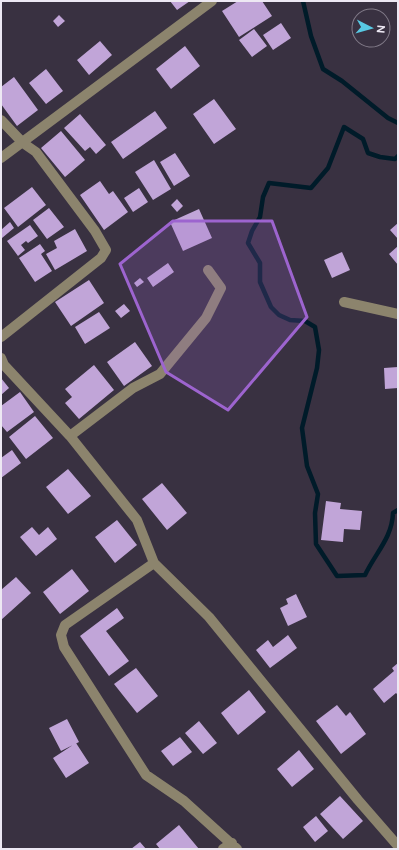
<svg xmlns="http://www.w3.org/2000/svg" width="399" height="850" font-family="'DM Sans',sans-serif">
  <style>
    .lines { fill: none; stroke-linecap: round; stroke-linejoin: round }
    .stream { stroke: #001b29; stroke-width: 4.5 }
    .building { fill: #c1a5d8 }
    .minor { stroke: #8c846d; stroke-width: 10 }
    .marked { fill: #9d64cf; fill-opacity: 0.2; stroke: #9d64cf; stroke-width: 3; stroke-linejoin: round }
  </style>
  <rect width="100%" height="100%" fill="#393141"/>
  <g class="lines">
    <path class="stream" d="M 303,1 L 311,36 L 323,69 L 342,81 L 388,118 L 398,123
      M 398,156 L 395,159 L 380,157 L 368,153 L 363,139 L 344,127 L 328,168 L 311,188 L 269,183 L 263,197 L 260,217 L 252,231 L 248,243 L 260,263 L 260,282 L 271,307 L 279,315 L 290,320 L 305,321 L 315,327 L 319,350 L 317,368 L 302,428 L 307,466 L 318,494 L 315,513 L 316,544 L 337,576 L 365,575 C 376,552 392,538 393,513 L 398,510"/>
  </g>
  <path class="building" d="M 170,1 L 190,1 L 177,10 Z
    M 238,1 L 262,1 L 272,16 L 239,37 L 222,11 Z
    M 59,15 L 65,21 L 58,27 L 53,21 Z
    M 281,23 L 291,38 L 273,50 L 263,35 Z
    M 254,29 L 267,46 L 252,57 L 239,40 Z
    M 100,41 L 112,55 L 89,75 L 77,60 Z
    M 185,46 L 200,66 L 171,89 L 156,69 Z
    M 46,69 L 63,91 L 46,104 L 29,83 Z
    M 14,77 L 38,110 L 17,126 L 1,104 L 1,87 Z
    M 214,99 L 236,129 L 214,144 L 193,114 Z
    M 155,111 L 167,128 L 123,159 L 111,142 Z
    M 80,114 L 106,145 L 96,154 L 90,147 L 85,151 L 64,128 Z
    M 61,131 L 85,160 L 65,177 L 41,148 Z
    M 175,153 L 190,176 L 174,186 L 160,162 Z
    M 154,160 L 171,189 L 153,200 L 135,172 Z
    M 100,181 L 109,194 L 113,191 L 128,212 L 104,230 L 80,195 Z
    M 32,187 L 46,205 L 18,227 L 4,208 Z
    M 139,188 L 148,202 L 133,212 L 124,198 Z
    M 177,199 L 183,206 L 177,212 L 171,205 Z
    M 49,208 L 64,227 L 47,239 L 33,220 Z
    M 199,209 L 212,238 L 183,251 L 170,222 Z
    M 10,222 L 14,228 L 2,238 L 1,230 Z
    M 398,223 L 398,239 L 390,230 Z
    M 30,225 L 38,236 L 28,243 L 26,241 L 21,245 L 25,250 L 18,256 L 7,241 Z
    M 75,229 L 87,251 L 55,270 L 46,254 L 57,248 L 54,241 Z
    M 40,244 L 45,251 L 41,254 L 52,271 L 35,282 L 19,258 Z
    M 398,246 L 398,265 L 389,254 Z
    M 342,252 L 350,270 L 332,278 L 324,260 Z
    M 168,263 L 174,272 L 153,287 L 147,278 Z
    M 140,278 L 144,282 L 137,287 L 134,283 Z
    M 89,280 L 104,303 L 71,326 L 55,302 Z
    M 124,304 L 130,311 L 121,318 L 115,311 Z
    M 99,312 L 110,328 L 85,344 L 75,327 Z
    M 135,342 L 152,366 L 124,386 L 107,362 Z
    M 94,365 L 114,390 L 79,419 L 65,403 L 72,397 L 65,389 Z
    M 398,367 L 398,388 L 385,389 L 384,368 Z
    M 1,378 L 9,388 L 1,395 Z
    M 20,392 L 34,412 L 7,432 L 1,425 L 1,406 Z
    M 35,416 L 53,438 L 26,459 L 9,437 Z
    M 12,450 L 21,463 L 1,478 L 1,458 Z
    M 68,469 L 91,496 L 68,514 L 46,487 Z
    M 162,483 L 187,513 L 167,530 L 142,499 Z
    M 326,501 L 341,503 L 340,509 L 362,511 L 360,530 L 344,529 L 343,542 L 321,540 Z
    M 117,520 L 137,545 L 115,563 L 95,537 Z
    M 32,527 L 39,535 L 48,527 L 57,539 L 36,556 L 20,537 Z
    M 72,569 L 89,591 L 60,614 L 43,592 Z
    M 16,577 L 31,593 L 1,620 L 1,590 Z
    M 296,594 L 307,617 L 288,626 L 280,608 L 288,604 L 286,599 Z
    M 117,608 L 124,618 L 106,631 L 129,661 L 109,676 L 80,636 Z
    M 288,635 L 297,648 L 270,668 L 256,650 L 268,640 L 273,647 Z
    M 398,663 L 398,695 L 396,693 L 384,703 L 373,689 L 394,671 L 392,668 Z
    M 136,668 L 158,696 L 137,713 L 114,684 Z
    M 249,690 L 266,712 L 238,735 L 221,713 Z
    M 337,705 L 346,716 L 350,712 L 366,734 L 341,754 L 316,721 Z
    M 67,719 L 79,742 L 61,751 L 49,728 Z
    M 199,721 L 217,743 L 203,754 L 185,733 Z
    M 180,737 L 192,752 L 173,766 L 161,751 Z
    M 76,743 L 89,763 L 66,778 L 53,758 Z
    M 299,750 L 314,769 L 292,787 L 277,769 Z
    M 340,796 L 363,821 L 343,839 L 320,814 Z
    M 316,816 L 328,831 L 315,842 L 303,827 Z
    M 179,825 L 199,849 L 160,849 L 156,844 Z
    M 140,842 L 146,849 L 131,849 Z"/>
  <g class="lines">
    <path class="minor" d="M 1,120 L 23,143 L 36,152 L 95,231 L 106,250 L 101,258 L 1,337
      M 1,158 L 212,1
      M 344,302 L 398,314
      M 1,358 L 4,365 L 70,436 L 137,520 L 154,563 L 209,617 L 358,800 L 398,846
      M 70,436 L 133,388 L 160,374 L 206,318 L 221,288 L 208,270
      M 154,563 L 65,625 L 61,635 L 64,647 L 146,775 L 184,801 L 237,849
      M 223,849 L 232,843"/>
  </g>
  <path class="marked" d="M 173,221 L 272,221 L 307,317 L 228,410 L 166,372 L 120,264 Z"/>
  <rect width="399" height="850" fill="none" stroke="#ede8f3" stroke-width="4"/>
  <g transform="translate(371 28) rotate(96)"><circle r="19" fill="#393141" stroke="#817a88"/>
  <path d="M0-3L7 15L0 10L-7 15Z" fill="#58c9e3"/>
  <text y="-6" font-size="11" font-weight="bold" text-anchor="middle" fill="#ede8f3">N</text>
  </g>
</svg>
